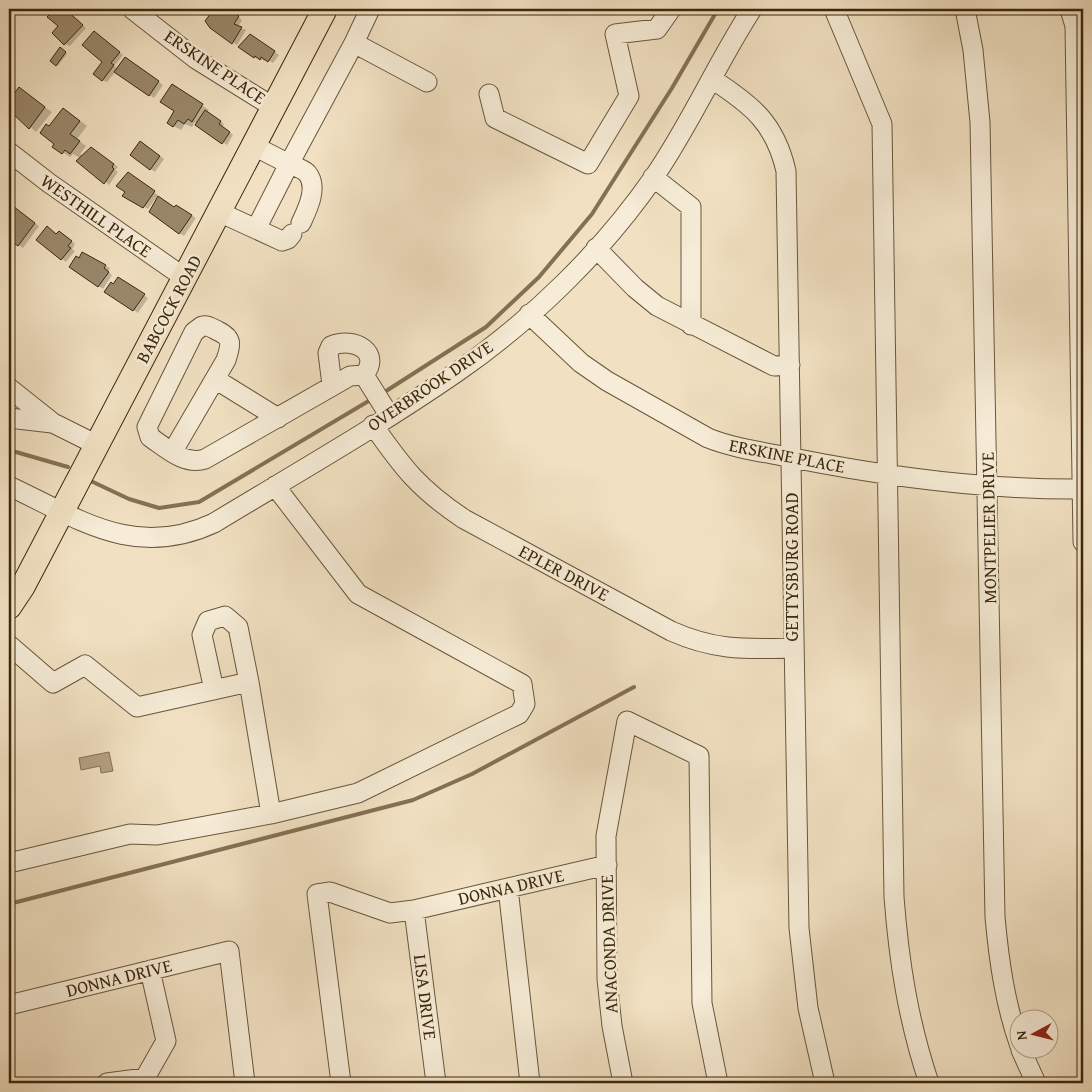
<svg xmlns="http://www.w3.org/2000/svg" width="1092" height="1092" font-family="'Gentium Book Plus',serif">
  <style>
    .water { fill: #b3a284; stroke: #837154 }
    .shadow { fill: #0003 }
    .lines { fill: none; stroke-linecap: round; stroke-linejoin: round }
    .stream { stroke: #837154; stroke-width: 4 }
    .building { fill: #9a886b; stroke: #3c270c }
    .minor-casing { stroke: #69563a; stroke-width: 21 }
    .major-casing { stroke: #3c270c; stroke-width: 26 }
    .minor { stroke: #f6ecd7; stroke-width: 19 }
    .major { stroke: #f1e1c2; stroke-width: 24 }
    .labels { text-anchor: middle; stroke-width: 5; stroke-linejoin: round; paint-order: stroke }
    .street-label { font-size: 18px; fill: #3c270c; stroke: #f6ecd7 }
  </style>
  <rect width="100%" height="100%" fill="#f1e1c2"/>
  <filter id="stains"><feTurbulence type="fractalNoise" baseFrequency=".004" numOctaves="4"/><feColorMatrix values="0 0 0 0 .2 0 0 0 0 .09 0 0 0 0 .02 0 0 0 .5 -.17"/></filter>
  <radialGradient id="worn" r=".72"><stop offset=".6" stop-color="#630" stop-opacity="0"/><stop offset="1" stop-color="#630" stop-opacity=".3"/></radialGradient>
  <path class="water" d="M 109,752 L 113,771 L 101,773 L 100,766 L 81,770 L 79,758 Z"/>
  <path class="shadow" d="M 56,9 L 65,9 L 86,28 L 70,46 L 65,44 L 60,26 L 49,17 Z
    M 216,9 L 227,16 L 235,14 L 242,20 L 238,27 L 246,30 L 237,45 L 206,21 Z
    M 98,35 L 123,55 L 114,66 L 118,69 L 129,61 L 163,85 L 154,98 L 116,71 L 107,82 L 102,80 L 104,62 Z
    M 254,38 L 279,55 L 273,63 L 266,59 L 265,61 L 254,57 Z
    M 60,49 L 67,54 L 58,65 L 51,60 Z
    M 9,86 L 13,90 L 9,94 Z
    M 19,89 L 52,112 L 36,132 L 9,109 L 9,102 Z
    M 179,90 L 209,110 L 207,112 L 224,124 L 222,127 L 233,135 L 227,145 L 195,122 L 192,127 L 185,124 L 181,130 L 168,123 L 176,111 Z
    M 70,113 L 87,126 L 77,139 L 86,146 L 80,154 L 85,156 L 95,151 L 118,167 L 115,170 L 118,172 L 109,185 L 80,158 L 73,154 L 70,157 L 54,146 L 56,144 L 49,128 Z
    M 145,145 L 164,159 L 155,172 L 132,155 Z
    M 132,176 L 158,195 L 148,209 L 124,196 Z
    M 9,205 L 39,226 L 23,248 L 11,239 L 15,235 L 9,230 Z
    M 176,206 L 196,218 L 184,236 L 150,212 Z
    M 52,231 L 57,235 L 60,232 L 64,235 L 75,244 L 72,249 L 75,251 L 66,262 L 62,259 Z
    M 83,254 L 110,268 L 108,272 L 112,275 L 103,289 L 70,267 Z
    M 123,281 L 148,298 L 138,313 L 106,291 Z"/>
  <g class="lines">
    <path class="stream" d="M 383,393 L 486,327 L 539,277 L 592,214 L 672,88 L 718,9
      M 9,450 L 68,467
      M 93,482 L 129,499 L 159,508 L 199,502 L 372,399
      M 9,904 L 413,800 L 472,774 L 634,687"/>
  </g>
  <path class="building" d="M 55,9 L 65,9 L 83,25 L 64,45 L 52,33 L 58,26 L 47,17 Z
    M 214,9 L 219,9 L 226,15 L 231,10 L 239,16 L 234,24 L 242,27 L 232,44 L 210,28 L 205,21 Z
    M 94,31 L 120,52 L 111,63 L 114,65 L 102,81 L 93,74 L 102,62 L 82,45 Z
    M 250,34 L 275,51 L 268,62 L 261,57 L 260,60 L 255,56 L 254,58 L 238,47 Z
    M 60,47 L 66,52 L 56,66 L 50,61 Z
    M 125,57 L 159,81 L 149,96 L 114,72 Z
    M 172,84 L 203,104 L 192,122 L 188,119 L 184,124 L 178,120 L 173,127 L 167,123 L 174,111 L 160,102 Z
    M 19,87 L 45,107 L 29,129 L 9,110 L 9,100 Z
    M 63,108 L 80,121 L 70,134 L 80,141 L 70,154 L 65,150 L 62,154 L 52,147 L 54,144 L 40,133 L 46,124 L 49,126 Z
    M 205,110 L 221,121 L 219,124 L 230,132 L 222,144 L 195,125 Z
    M 140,141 L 160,156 L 150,170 L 130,155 Z
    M 91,147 L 114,164 L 112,167 L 114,169 L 104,184 L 76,161 Z
    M 128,172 L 155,191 L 143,208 L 122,196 L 125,192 L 116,186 Z
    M 158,196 L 174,207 L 176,205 L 192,215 L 179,234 L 149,212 Z
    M 9,203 L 35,223 L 18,246 L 9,240 L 13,235 L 9,232 Z
    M 47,226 L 56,234 L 59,231 L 72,241 L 68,246 L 71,248 L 61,260 L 36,240 Z
    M 82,252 L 106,265 L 104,268 L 109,272 L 98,287 L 69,267 L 76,256 L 79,258 Z
    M 118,277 L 145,294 L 133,311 L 104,292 L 111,282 L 113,284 Z"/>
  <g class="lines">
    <defs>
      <path id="minor" d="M 132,9 L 196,59 L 273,107
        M 834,9 L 882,124 L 894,897 C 899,962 908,1020 929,1083
        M 965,9 L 973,50 L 980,122 L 995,917 C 999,961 1005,1004 1020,1046
        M 1070,9 L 1075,26 L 1083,542
        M 354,43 L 427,82
        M 712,79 C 752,105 775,123 786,171 L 799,928 L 808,1008 L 825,1083
        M 489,94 L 495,118 L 588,164 L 629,96 L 615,34 L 657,29 L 671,9
        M 254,146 L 289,164 L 354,43 L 370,9
        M 9,152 L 49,183 L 185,278
        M 653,177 L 691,207 L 691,325
        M 219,212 L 256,229 L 289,164 C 294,166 303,169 307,173 C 319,187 307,210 301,223
        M 256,229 L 282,241 L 288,239 L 292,234
        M 596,248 L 635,288 L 657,306 L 774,366 L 790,365
        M 529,314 L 581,363 L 607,381 L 708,438 C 736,449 764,452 793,458 C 888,477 986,490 1083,489
        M 215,379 L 278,418
        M 332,385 L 328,353 L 331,346 C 355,336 382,353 364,375
        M 9,388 L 53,423 L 97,445
        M 9,418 L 52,423
        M 373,425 C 403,468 419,489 464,519 L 671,631 C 716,651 745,649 793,648
        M 173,451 L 226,360 C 231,345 233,338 218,331 C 212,328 208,325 202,326 L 194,332 L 147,427 L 150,437 C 166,448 185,466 205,459 L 350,376 L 364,375 L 389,415
        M 9,486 C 79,519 135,560 214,523 C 295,474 379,426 457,372 C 532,320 602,252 654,177 C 691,123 717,63 752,9
        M 9,645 L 53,683 L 85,665 L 137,707 L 249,682 L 271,814
        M 214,690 L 202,635 L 208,621 L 225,616 L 238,627 L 249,682
        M 9,863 L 130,834 L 157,835 L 271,814 L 358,793 L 519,714 L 525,704 L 522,684 L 358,594 L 275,486
        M 508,888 L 530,1083
        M 414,910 L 436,1083
        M 9,1005 L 229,951 L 245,1083
        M 1021,1050 L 1036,1083
        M 107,1083 L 145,1078 L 166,1041 L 150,970
        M 341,1083 L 317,894 L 330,892 L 390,913 L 414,910 L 607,865
        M 623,1083 L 612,1026 L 607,979 L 606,836 L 627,721 L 699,756 L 702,1003 L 718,1083"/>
      <path id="major" d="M 9,607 L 23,586 L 325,9"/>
    </defs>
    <use href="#minor" class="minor-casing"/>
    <use href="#major" class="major-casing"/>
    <use href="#minor" class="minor"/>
    <use href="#major" class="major"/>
  </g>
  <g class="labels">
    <g class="street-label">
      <text transform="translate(215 67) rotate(34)" y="6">ERSKINE PLACE</text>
      <text transform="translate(96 216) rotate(35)" y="6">WESTHILL PLACE</text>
      <text transform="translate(169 309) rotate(-62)" y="6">BABCOCK ROAD</text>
      <text transform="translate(430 386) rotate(-34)" y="6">OVERBROOK DRIVE</text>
      <text transform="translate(787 456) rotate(11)" y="6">ERSKINE PLACE</text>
      <text transform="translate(989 528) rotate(-91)" y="6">MONTPELIER DRIVE</text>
      <text transform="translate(792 567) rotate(-90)" y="6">GETTYSBURG ROAD</text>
      <text transform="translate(564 573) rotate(28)" y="6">EPLER DRIVE</text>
      <text transform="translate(511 887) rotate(-13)" y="6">DONNA DRIVE</text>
      <text transform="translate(609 944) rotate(-92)" y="6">ANACONDA DRIVE</text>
      <text transform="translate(119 978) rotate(-14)" y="6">DONNA DRIVE</text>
      <text transform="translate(425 997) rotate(83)" y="6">LISA DRIVE</text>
    </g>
  </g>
  <rect width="1092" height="1092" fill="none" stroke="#f1e1c2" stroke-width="30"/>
  <rect x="10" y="10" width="1072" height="1072" fill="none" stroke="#3c270c" stroke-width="2.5"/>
  <rect x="15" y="15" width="1062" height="1062" fill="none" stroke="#3c270c"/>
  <g transform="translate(1034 1034) rotate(263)"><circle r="24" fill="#f6ecd7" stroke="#ac9d86"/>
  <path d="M0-4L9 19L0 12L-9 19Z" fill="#8f2418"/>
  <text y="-8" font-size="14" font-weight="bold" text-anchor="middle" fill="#3c270c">N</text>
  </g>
  <rect width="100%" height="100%" filter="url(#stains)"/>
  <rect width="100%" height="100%" fill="url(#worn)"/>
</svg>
